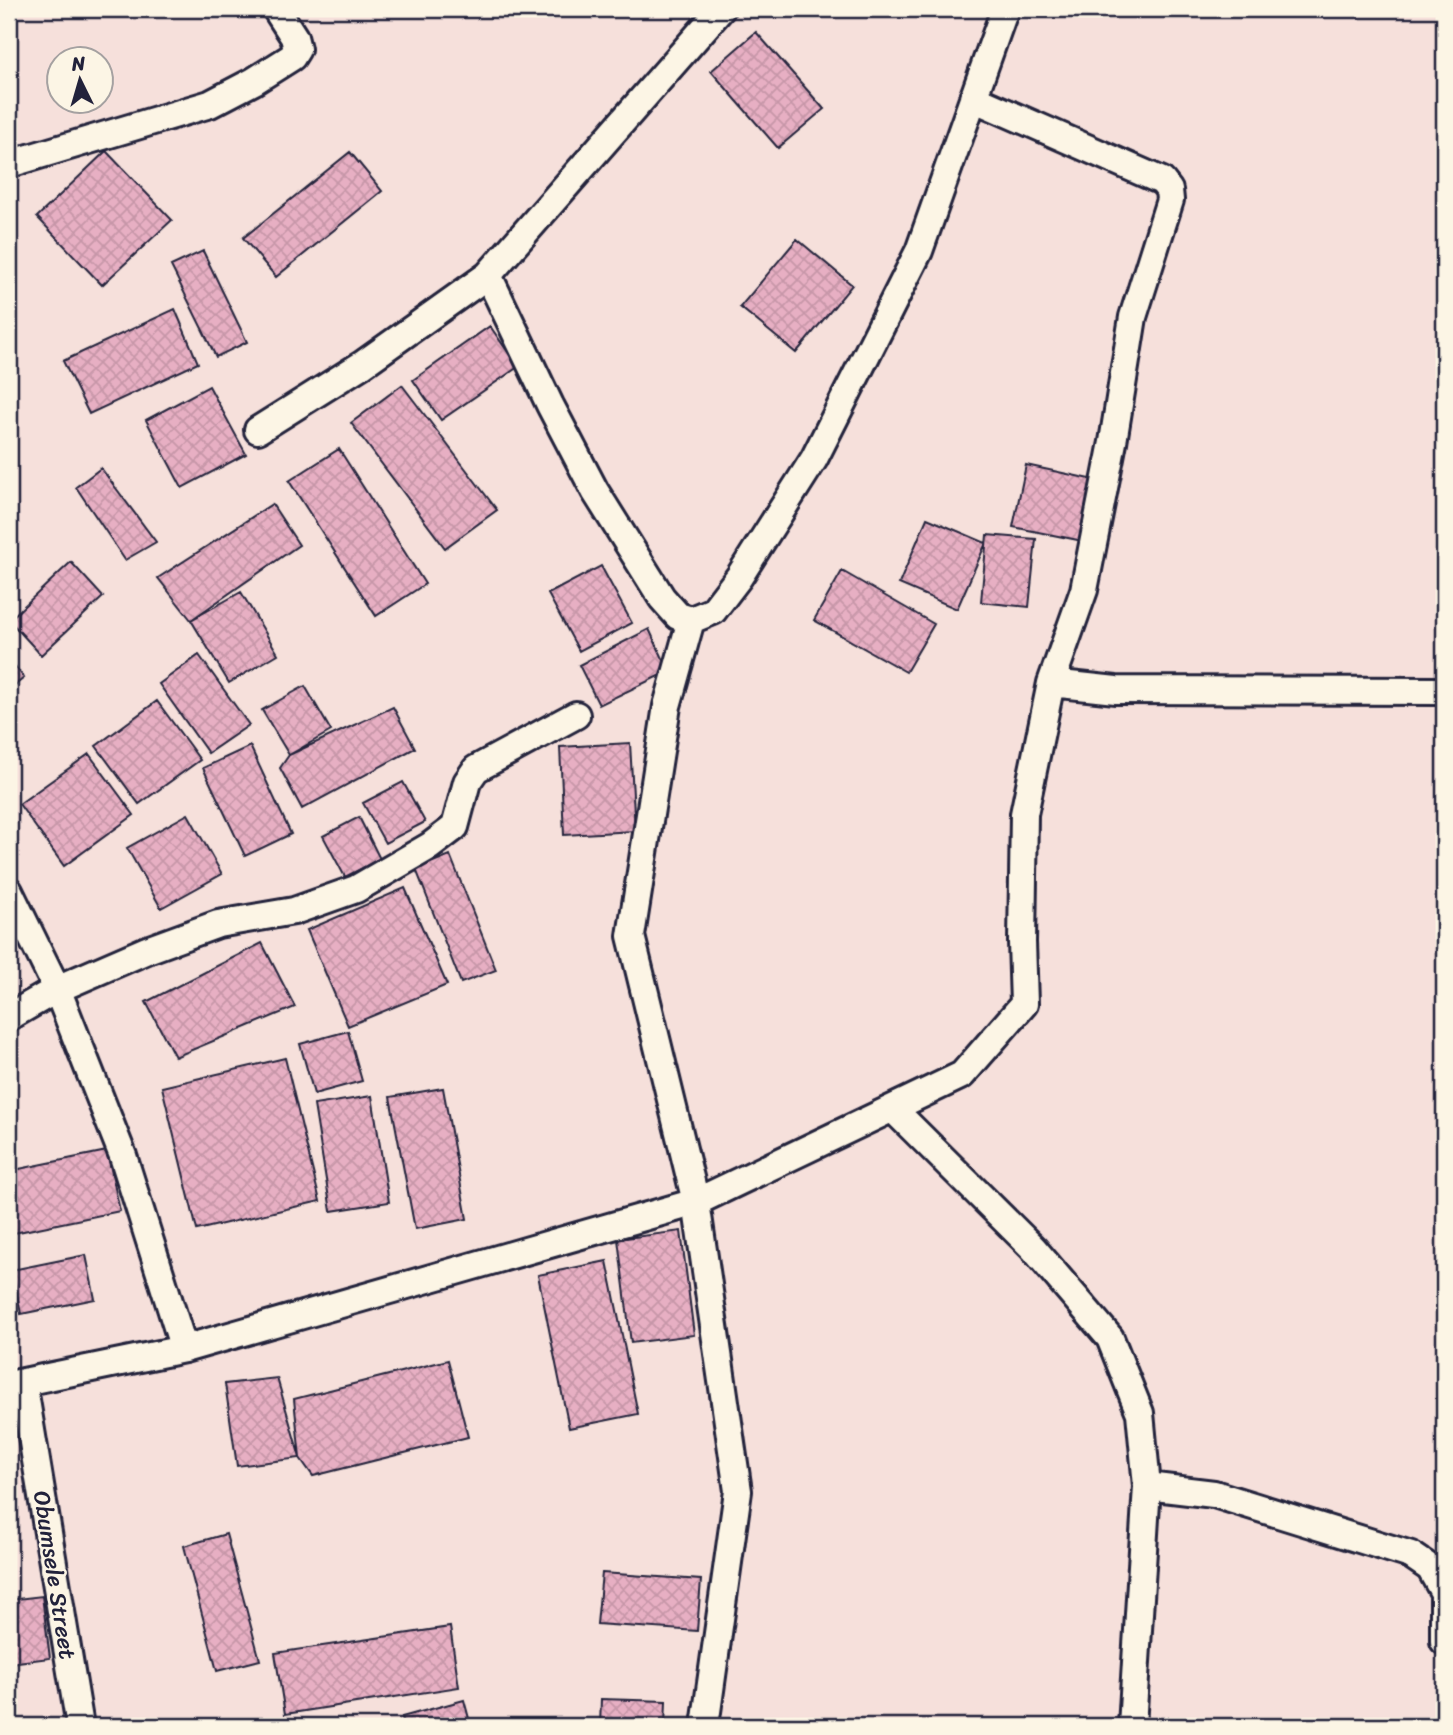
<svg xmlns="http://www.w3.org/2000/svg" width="1453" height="1735" font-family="Sriracha,sans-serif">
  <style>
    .building { fill: url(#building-cross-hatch); stroke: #22223b; stroke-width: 2 }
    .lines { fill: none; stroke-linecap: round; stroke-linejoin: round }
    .minor-casing { stroke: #22223b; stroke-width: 32 }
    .minor { stroke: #fcf5e5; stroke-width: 26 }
    .labels { text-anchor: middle; stroke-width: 5; stroke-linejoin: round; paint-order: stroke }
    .street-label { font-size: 23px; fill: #22223b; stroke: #fcf5e5 }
  </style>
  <defs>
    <pattern id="building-cross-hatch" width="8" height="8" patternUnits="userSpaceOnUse" patternTransform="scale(1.75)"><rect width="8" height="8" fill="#e7afc3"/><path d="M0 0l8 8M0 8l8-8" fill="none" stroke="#c696a8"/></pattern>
  </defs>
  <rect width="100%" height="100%" fill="#f6e0db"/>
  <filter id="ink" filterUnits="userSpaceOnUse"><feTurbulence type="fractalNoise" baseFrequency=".0143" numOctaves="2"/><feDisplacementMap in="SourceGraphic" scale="14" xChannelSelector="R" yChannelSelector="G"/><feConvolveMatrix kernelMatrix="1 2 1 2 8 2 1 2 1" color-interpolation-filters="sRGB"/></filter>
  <g filter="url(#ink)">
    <path class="building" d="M 756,32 L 824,109 L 778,148 L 711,71 Z
      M 106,151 L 172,220 L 102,285 L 37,217 Z
      M 350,152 L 382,191 L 276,277 L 243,238 Z
      M 797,239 L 852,285 L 796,353 L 740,307 Z
      M 203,251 L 247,342 L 216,357 L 171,266 Z
      M 175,309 L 198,363 L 89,414 L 63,361 Z
      M 490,326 L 518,367 L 441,420 L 413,380 Z
      M 402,385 L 497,510 L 445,548 L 351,423 Z
      M 209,386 L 246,454 L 182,488 L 146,420 Z
      M 339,449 L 425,584 L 376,616 L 289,481 Z
      M 1026,465 L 1095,480 L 1083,541 L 1013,527 Z
      M 101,468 L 156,542 L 125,560 L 76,487 Z
      M 272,504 L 299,545 L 191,620 L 158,578 Z
      M 927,518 L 986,543 L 957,609 L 899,584 Z
      M 987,535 L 1036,539 L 1029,607 L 981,602 Z
      M 71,562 L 103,597 L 41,655 L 9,620 Z
      M 601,566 L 632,623 L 579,651 L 548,594 Z
      M 842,571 L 934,624 L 906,672 L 814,620 Z
      M 241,592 L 278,654 L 229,683 L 191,620 Z
      M 649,629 L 669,671 L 599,705 L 579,665 Z
      M 199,655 L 249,725 L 208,753 L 159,684 Z
      M 9,658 L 24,678 L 9,690 Z
      M 305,686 L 331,731 L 289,755 L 262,710 Z
      M 157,701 L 200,760 L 139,804 L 96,746 Z
      M 393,707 L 415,748 L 302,809 L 280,768 L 289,755 Z
      M 630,743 L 635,831 L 564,835 L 560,747 Z
      M 250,746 L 291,834 L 245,856 L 203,768 Z
      M 89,754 L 134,815 L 64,866 L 19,804 Z
      M 403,782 L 425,822 L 385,843 L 363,803 Z
      M 188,814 L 222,874 L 161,908 L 127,848 Z
      M 359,817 L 380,859 L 345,877 L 323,836 Z
      M 450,855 L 496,970 L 461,983 L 416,869 Z
      M 405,888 L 447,985 L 348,1026 L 307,930 Z
      M 262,943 L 295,1007 L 175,1057 L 146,1002 Z
      M 348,1031 L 362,1081 L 314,1094 L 300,1044 Z
      M 285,1058 L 320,1201 L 197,1230 L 162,1087 Z
      M 443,1088 L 467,1219 L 415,1229 L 390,1097 Z
      M 372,1096 L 389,1202 L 331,1211 L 314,1105 Z
      M 107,1151 L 120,1211 L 9,1234 L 9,1171 Z
      M 681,1231 L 694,1335 L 631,1343 L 618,1239 Z
      M 86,1255 L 95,1299 L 21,1314 L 12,1270 Z
      M 607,1261 L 638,1414 L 569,1428 L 538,1275 Z
      M 448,1360 L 468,1437 L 313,1476 L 300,1458 L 294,1399 Z
      M 277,1378 L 300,1458 L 237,1466 L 225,1384 Z
      M 226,1534 L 260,1660 L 217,1671 L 184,1546 Z
      M 602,1573 L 701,1580 L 697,1631 L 597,1624 Z
      M 42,1596 L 50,1658 L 9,1663 L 9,1600 Z
      M 450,1627 L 459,1687 L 285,1714 L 275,1653 Z
      M 601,1699 L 666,1701 L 665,1726 L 600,1726 Z
      M 464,1700 L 471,1726 L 405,1726 L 402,1717 Z"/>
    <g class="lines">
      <defs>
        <path id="minor" d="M 973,98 L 1162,181 L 1169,190 L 1170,200 L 1133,317 L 1113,442 L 1084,590 L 1051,683
          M 9,164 L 210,104 L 254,81 L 292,57 L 297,49 L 294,37 L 276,9
          M 488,275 L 550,405 L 595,491 L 662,598 L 678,616 L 691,620 L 713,611 L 739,577 L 814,459 L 919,251 L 1005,9
          M 258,430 L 363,364 L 488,275 L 721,9
          M 691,620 L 667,706 L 631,936 L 696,1202 L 738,1491 L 705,1726
          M 9,891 L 57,989 L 123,1156 L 184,1349
          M 9,1017 L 57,989 L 147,950 L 218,924 L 294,911 L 356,889 L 430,846 L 455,827 L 467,782 L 476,769 L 576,715
          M 893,1109 L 1033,1248 L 1110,1338 L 1140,1413 L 1147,1486 L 1132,1726
          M 23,1382 L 80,1726
          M 9,1385 L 184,1349 L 696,1202 L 962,1075 L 1024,1004 L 1022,942 L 1024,814 L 1051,683 L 1116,690 L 1444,691
          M 1147,1486 L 1214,1494 L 1411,1555 L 1430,1568 L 1444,1593 L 1444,1641"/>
      </defs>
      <use href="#minor" class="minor-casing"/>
      <use href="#minor" class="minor"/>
    </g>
  </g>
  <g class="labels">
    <g class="street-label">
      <text transform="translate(55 1575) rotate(81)" y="8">Obumsele Street</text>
    </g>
  </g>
  <rect width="1453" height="1735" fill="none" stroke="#fcf5e5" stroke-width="35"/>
  <rect x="18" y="18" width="1418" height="1700" fill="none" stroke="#22223b" stroke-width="2.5" filter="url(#ink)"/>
  <g transform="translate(80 80) rotate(355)"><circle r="33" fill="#fcf5e5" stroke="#a5a1a1" stroke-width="2"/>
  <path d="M0-5L12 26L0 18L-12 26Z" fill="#22223b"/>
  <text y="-10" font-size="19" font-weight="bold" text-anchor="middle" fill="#22223b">N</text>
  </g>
</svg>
